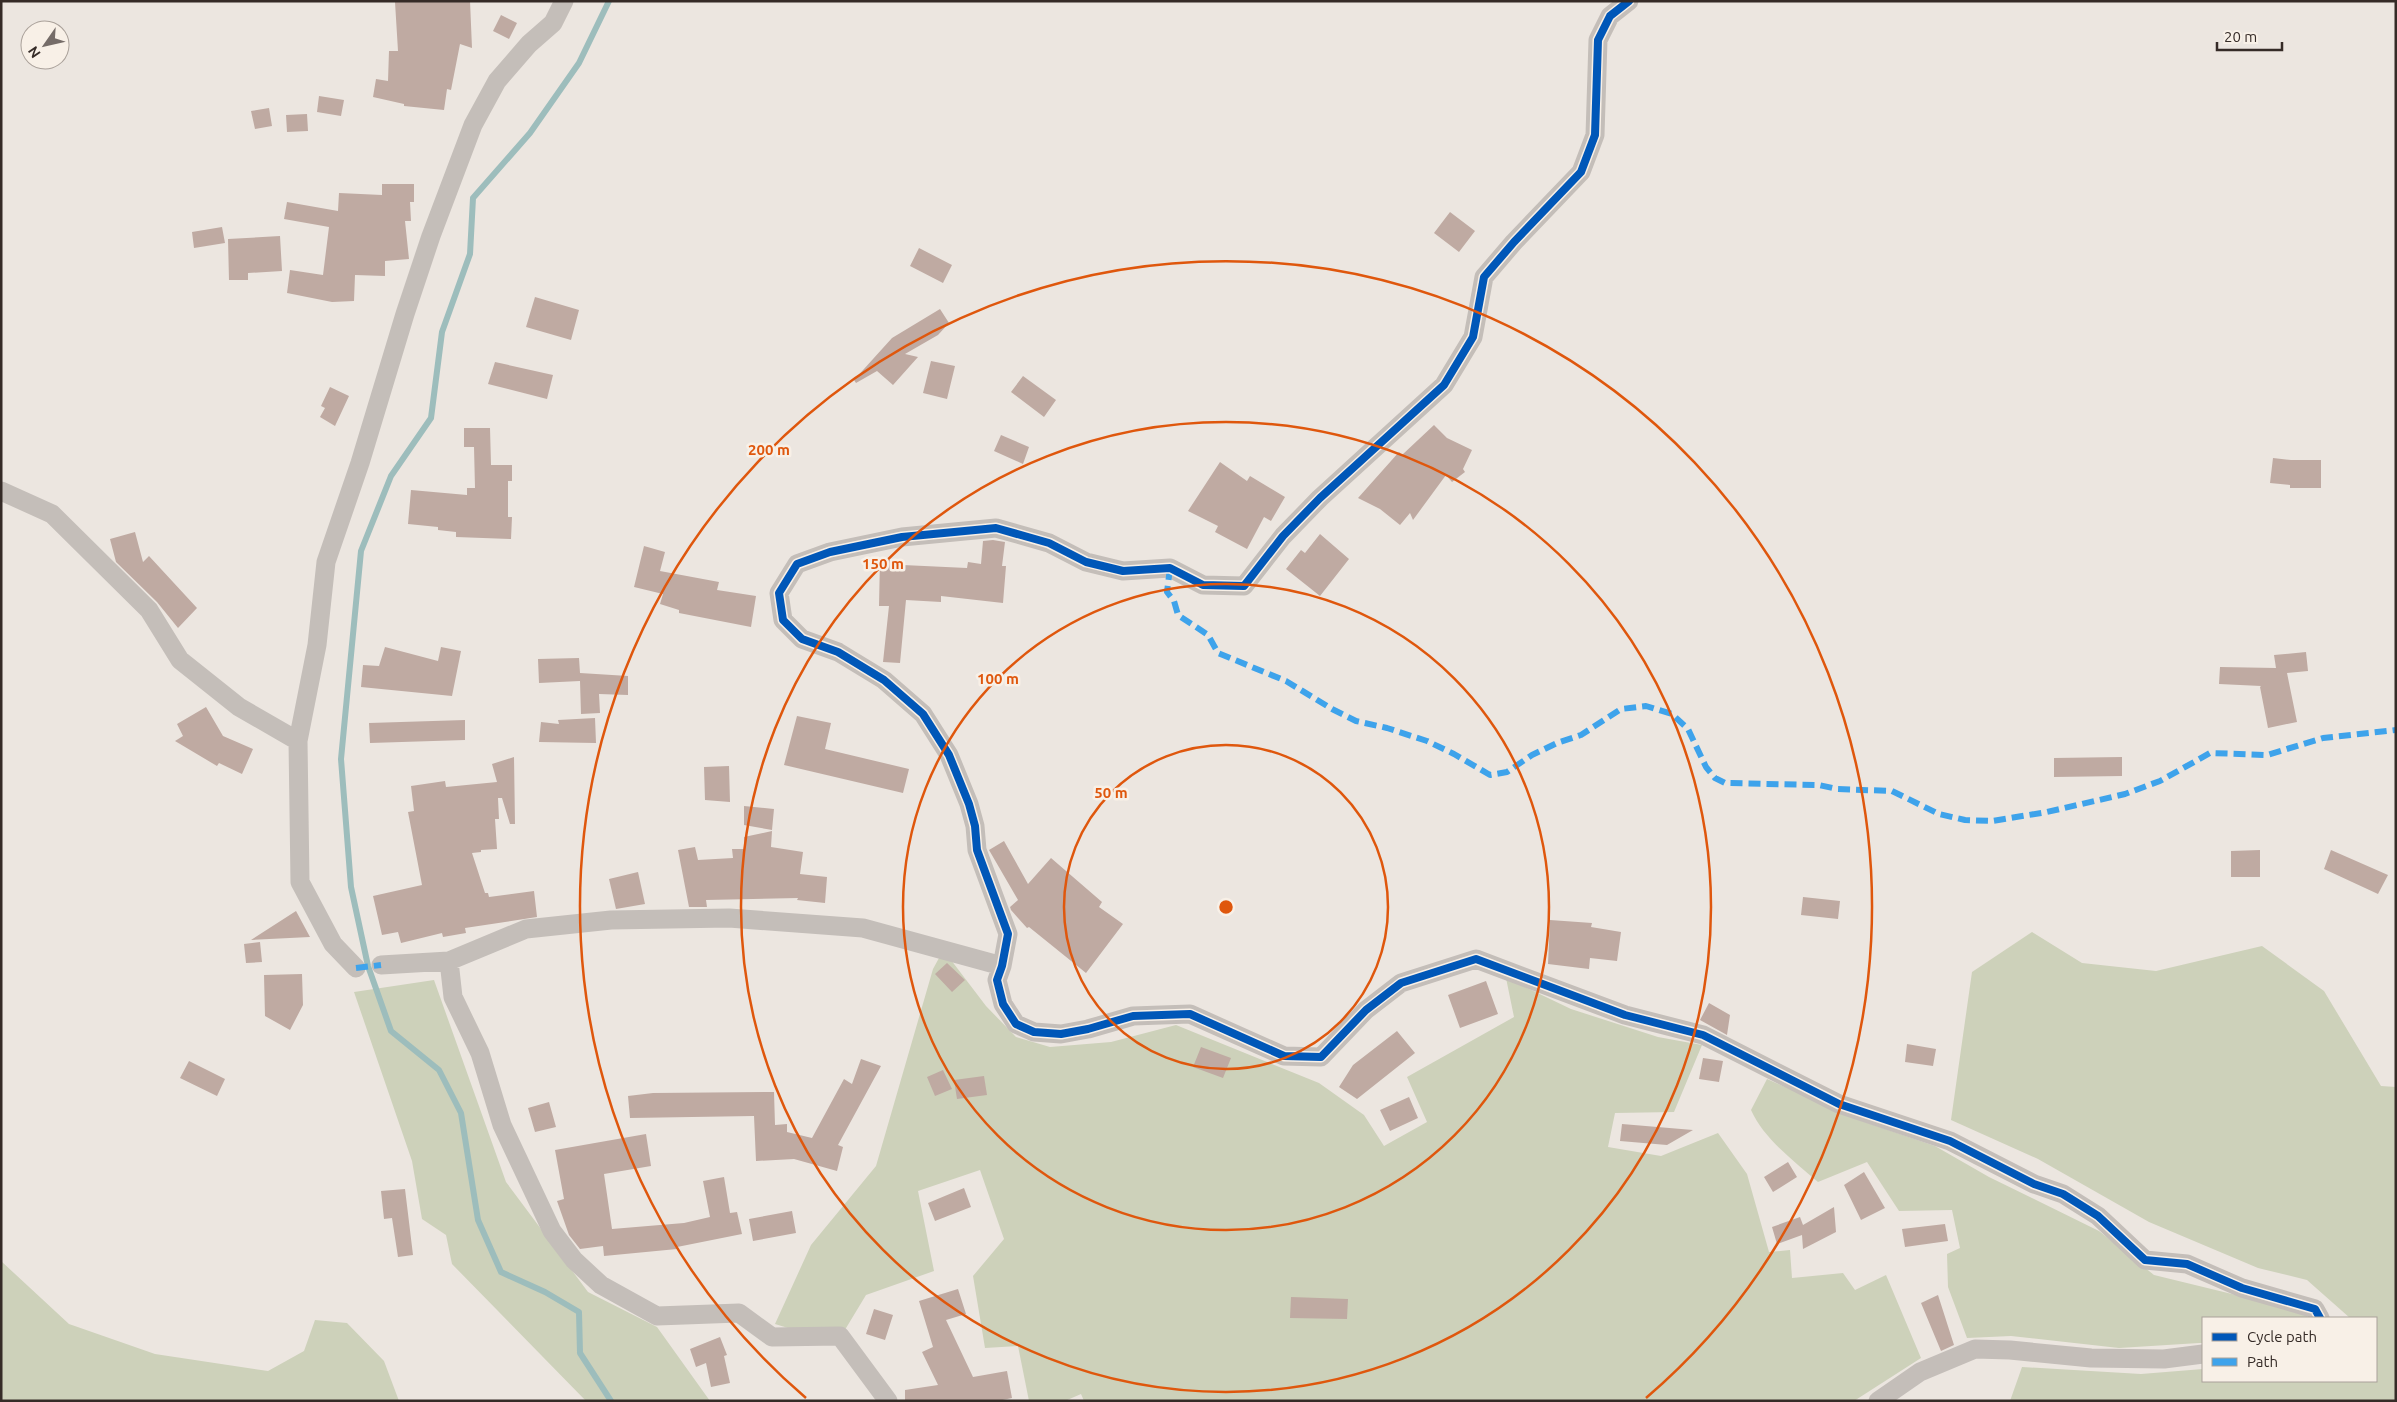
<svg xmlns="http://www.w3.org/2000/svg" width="2397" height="1402" font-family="Ubuntu,sans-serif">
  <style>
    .green { fill: #cdd1ba }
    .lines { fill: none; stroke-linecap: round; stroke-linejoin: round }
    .stream { stroke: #9dbdbc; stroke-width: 6 }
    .building { fill: #bfaaa2 }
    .minor { stroke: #c4beb9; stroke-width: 19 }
    .quiet { stroke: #3ea3eb; stroke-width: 6; stroke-dasharray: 12 6; stroke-linecap: butt }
    .cycleway-casing { stroke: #f8f0e7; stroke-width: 11 }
    .cycleway { stroke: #0057b8; stroke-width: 8 }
    .ring { fill: none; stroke: #df570d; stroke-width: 2.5 }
    .centre { fill: #df570d; stroke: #f8f0e7; stroke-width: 2.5 }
    .ring-label { font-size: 15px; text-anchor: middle; font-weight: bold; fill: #df570d; stroke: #f8f0e7; stroke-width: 5; stroke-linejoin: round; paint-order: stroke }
  </style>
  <rect width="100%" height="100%" fill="#ece6e0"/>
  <path class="green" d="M 2032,932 L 2082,963 L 2156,971 L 2262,946 L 2324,991 L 2381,1086 L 2396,1087 L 2396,1401 L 2010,1401 L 2022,1367 L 2141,1374 L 2203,1369 L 2203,1381 L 2376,1381 L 2376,1318 L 2350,1318 L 2307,1280 L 2258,1268 L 2149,1222 L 2038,1159 L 1951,1120 L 1972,972 Z
    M 939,958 L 951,960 L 986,1006 L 1016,1037 L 1050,1047 L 1111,1042 L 1176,1025 L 1319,1083 L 1364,1115 L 1384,1146 L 1427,1122 L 1407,1077 L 1514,1017 L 1506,978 L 1571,1009 L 1658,1037 L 1702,1045 L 1674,1112 L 1615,1113 L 1608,1147 L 1661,1156 L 1718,1133 L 1747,1174 L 1769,1252 L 1790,1250 L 1792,1278 L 1843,1273 L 1855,1290 L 1886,1275 L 1921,1358 L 1854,1401 L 1084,1401 L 1081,1394 L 1065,1401 L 1029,1401 L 1018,1346 L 985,1348 L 973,1276 L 1004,1239 L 980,1170 L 918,1191 L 934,1271 L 866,1295 L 837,1343 L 775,1324 L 811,1245 L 876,1166 L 933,969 Z
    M 434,980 L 506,1182 L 588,1292 L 657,1327 L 710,1401 L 586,1401 L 452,1264 L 446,1235 L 422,1219 L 412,1161 L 354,992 Z
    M 1767,1079 L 1862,1121 L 1935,1146 L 1989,1177 L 2099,1231 L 2154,1275 L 2277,1305 L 2306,1314 L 2308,1318 L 2203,1318 L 2203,1343 L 2199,1343 L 2119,1348 L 2011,1336 L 1967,1338 L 1948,1287 L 1947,1254 L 1960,1248 L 1952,1210 L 1899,1211 L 1867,1162 L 1818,1182 C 1793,1160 1764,1139 1751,1110 Z
    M 1,1261 L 69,1324 L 155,1354 L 268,1371 L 304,1351 L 315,1320 L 347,1323 L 384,1361 L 399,1401 L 1,1401 Z"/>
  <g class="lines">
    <path class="stream" d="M 609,1 L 579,63 L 530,133 L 473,198 L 470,254 L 442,332 L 431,418 L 391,476 L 361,551 L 341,759 L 351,887 L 368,966 L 391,1031 L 439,1070 L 461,1113 L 478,1220 L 501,1272 L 545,1292 L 579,1312 L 580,1353 L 611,1401"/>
  </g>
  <path class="building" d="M 470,1 L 472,48 L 460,44 L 451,90 L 447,89 L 444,110 L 404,106 L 404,104 L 373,97 L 376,79 L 388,81 L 389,51 L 398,51 L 395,2 Z
    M 501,15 L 517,23 L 509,39 L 493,31 Z
    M 319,96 L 344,100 L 341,116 L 317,112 Z
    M 269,108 L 272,126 L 255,129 L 251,111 Z
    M 307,114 L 308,131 L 287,132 L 286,115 Z
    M 382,184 L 414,184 L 414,202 L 410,202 L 411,221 L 405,221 L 409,259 L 385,261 L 385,276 L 355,275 L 354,301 L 332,302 L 287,293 L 290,270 L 323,275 L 329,227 L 284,219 L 287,202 L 338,211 L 339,193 L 382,195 Z
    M 1450,212 L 1475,231 L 1459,252 L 1434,233 Z
    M 222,227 L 225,243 L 194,248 L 192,232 Z
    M 280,236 L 282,271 L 248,273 L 248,280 L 229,280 L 228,239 Z
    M 919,248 L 952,265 L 943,283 L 910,266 Z
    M 535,297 L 579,310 L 571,340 L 526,327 Z
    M 940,309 L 949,323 L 938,335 L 905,354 L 918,357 L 893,385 L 877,371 L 856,383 L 854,380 L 892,338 Z
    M 931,361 L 955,366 L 947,399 L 923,393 Z
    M 495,362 L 553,375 L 547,399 L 488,384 Z
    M 1023,376 L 1056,400 L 1044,417 L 1011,392 Z
    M 330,387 L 349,396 L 335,426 L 320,417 L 325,408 L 321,406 Z
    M 1434,425 L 1447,438 L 1472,450 L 1463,469 L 1465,472 L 1452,482 L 1446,475 L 1413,520 L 1410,513 L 1400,525 L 1380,509 L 1358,498 L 1399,452 L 1402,455 Z
    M 464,428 L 490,428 L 491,465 L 512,465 L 512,481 L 508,481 L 508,517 L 512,517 L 511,539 L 456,537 L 456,532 L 438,530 L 438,527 L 408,524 L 411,490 L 467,495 L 467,488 L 475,488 L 474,447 L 464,447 Z
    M 1001,435 L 1029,447 L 1023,464 L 994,451 Z
    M 2273,458 L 2291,460 L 2321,460 L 2321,488 L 2290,488 L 2290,485 L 2270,483 Z
    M 1220,462 L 1247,481 L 1250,476 L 1285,497 L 1271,521 L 1264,517 L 1247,549 L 1215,532 L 1218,526 L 1188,511 Z
    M 135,532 L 143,562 L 149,556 L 197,608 L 178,628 L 157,602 L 116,562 L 110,539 Z
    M 1320,534 L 1349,559 L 1320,596 L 1286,569 L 1301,550 L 1305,553 Z
    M 993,540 L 1005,542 L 1002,566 L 1006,566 L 1003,603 L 941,596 L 941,602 L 906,600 L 900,663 L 883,662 L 889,606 L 879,606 L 880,560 L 904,560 L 903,565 L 967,568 L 968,562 L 981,564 L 983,541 Z
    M 644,546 L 665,552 L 660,571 L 719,582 L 717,590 L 756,596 L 751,627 L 679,613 L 679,610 L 660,604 L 663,594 L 634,587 Z
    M 385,647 L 438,661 L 441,647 L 461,651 L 452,696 L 361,687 L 363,665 L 379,666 Z
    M 2306,652 L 2308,671 L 2287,673 L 2297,722 L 2268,728 L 2260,687 L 2261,686 L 2219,684 L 2220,667 L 2276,668 L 2274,655 Z
    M 579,658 L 580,673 L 628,676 L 628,695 L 599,694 L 600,713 L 581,714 L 580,681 L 539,683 L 538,659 Z
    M 206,707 L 223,736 L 253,749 L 242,774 L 219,763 L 217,766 L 175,741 L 183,736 L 177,724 Z
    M 797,716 L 831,723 L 825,749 L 909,769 L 903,793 L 784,765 Z
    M 595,718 L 596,743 L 539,742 L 541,722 L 559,724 L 558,720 Z
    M 465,720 L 465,740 L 370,743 L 369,723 Z
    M 514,757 L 515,824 L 510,824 L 502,798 L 498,798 L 499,819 L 495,819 L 497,849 L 481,850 L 481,852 L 472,853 L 485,893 L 488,893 L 489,897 L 534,891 L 537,917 L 465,928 L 466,933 L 443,937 L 442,933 L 401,943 L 398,932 L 382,935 L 373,896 L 422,885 L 408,812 L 414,811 L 411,786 L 445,781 L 446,787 L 497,782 L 492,764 Z
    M 2122,757 L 2122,776 L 2054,777 L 2054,758 Z
    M 729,766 L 730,802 L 705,800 L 704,767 Z
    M 744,806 L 774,809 L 772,830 L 744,825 Z
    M 772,831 L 771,847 L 803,852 L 800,874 L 827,877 L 825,903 L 797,900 L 798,898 L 706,900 L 707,907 L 689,907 L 678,850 L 695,847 L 698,860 L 733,858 L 732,849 L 744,849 L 744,837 Z
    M 1004,841 L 1028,884 L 1051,858 L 1102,902 L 1099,907 L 1123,924 L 1086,973 L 1029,927 L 1027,928 L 1011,910 L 1010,907 L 1018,900 L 989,850 Z
    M 2260,850 L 2260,877 L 2231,877 L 2231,851 Z
    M 2331,850 L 2388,875 L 2378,894 L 2324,869 Z
    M 638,872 L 645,904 L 616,909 L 609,879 Z
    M 1803,897 L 1840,901 L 1838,919 L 1801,915 Z
    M 296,911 L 310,937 L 251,940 Z
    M 1550,920 L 1592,923 L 1591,927 L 1621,932 L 1617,961 L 1590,958 L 1589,969 L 1548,964 Z
    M 260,942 L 262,962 L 246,963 L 244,944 Z
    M 947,963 L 965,980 L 952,992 L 935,974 Z
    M 302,974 L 303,1005 L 290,1030 L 265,1016 L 264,975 Z
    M 1486,981 L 1498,1014 L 1460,1028 L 1448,995 Z
    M 1709,1003 L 1730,1015 L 1727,1035 L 1700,1020 Z
    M 1397,1031 L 1415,1053 L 1357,1099 L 1339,1087 L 1353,1065 Z
    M 1907,1044 L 1936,1049 L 1933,1066 L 1905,1062 Z
    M 1201,1047 L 1231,1058 L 1223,1078 L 1193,1067 Z
    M 1703,1058 L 1723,1061 L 1719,1082 L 1699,1079 Z
    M 861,1059 L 881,1066 L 838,1145 L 843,1147 L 837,1171 L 794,1159 L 756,1161 L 754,1116 L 630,1118 L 628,1096 L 653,1093 L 774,1092 L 775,1125 L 787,1124 L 787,1132 L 812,1138 L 844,1079 L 852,1084 Z
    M 189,1061 L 225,1079 L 217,1096 L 180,1078 Z
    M 943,1070 L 952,1089 L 935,1096 L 927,1077 Z
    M 984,1076 L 987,1095 L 957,1099 L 954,1080 Z
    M 1409,1097 L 1418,1118 L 1390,1131 L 1380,1110 Z
    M 549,1102 L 556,1127 L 535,1132 L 528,1108 Z
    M 1622,1124 L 1693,1130 L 1667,1145 L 1620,1141 Z
    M 646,1134 L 651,1166 L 604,1174 L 612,1229 L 684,1223 L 710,1217 L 703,1181 L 724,1177 L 730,1213 L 737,1212 L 742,1234 L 677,1247 L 677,1249 L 604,1256 L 603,1246 L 580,1249 L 569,1235 L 557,1201 L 564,1199 L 555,1150 Z
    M 1788,1162 L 1797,1177 L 1773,1192 L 1764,1177 Z
    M 1864,1172 L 1885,1208 L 1861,1220 L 1844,1185 Z
    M 964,1188 L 971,1207 L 935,1221 L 928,1203 Z
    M 405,1189 L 413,1255 L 398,1257 L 392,1218 L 384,1219 L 381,1191 Z
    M 1834,1207 L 1836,1232 L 1803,1249 L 1802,1235 L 1777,1244 L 1772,1227 L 1800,1217 L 1803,1225 Z
    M 792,1211 L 796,1233 L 753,1241 L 749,1219 Z
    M 1945,1224 L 1948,1241 L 1905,1247 L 1902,1229 Z
    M 958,1289 L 966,1314 L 946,1320 L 973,1377 L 1007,1371 L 1012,1398 L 998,1401 L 905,1401 L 905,1390 L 938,1385 L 922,1352 L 933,1347 L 919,1301 Z
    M 1938,1295 L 1954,1345 L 1941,1351 L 1921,1303 Z
    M 1291,1297 L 1348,1299 L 1347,1319 L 1290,1318 Z
    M 874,1309 L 893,1315 L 885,1340 L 866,1334 Z
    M 720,1337 L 727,1355 L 724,1356 L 730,1383 L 711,1387 L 706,1363 L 696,1367 L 690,1349 Z"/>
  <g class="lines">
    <path class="minor" d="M 1629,1 L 1610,16 L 1598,40 L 1595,135 L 1581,172 L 1514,242 L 1484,277 L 1473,337 L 1444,385 L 1320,498 L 1283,536 L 1244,586 L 1203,585 L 1170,568 L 1123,571 L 1086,562 L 1049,543 L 996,528 L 902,537 L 830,552 L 797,564 L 779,593 L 783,620 L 802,639 L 838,652 L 884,680 L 923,714 L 949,755 L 969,804 L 975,826 L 977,850 L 1008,934 L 1002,966 L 997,980 L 1003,1004 L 1016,1024 L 1034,1032 L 1061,1034 L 1088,1029 L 1133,1016 L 1190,1014 L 1284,1056 L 1321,1057 L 1366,1010 L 1401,983 L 1476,959 L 1625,1015 L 1703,1035 L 1839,1104 L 1950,1141 L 2034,1184 L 2063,1194 L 2098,1216 L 2145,1260 L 2187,1264 L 2242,1288 L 2315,1309 L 2320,1318
      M 1,491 L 52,514 L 149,610 L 180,660 L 239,707 L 298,741
      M 449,961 L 526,929 L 611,920 L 729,918 L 863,928 L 1002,966
      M 381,965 L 449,961 L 453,997 L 480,1053 L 502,1125 L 552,1231 L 574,1260 L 601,1285 L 657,1316 L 739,1313 L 772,1337 L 840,1336 L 888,1401
      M 356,968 L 333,944 L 300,882 L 298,741 L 317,645 L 326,562 L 360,463 L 405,314 L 431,236 L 473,125 L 497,81 L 529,44 L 553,23 L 564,1
      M 1878,1401 L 1920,1372 L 1975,1349 L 2010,1350 L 2091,1358 L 2164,1359 L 2203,1354"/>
    <path class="quiet" d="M 1170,568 L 1167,592 L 1174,601 L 1178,615 L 1208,635 L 1218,653 L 1286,681 L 1332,709 L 1356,721 L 1387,728 L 1427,741 L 1454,754 L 1490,775 L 1507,772 L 1532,755 L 1557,743 L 1581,735 L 1621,709 L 1646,706 L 1672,714 L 1688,729 L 1706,767 L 1715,778 L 1725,783 L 1819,785 L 1837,789 L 1892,791 L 1939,814 L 1965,820 L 1992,821 L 2047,812 L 2125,794 L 2160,781 L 2210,753 L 2267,755 L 2323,738 L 2396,730
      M 356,968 L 381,965"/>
    <defs>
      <path id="cycleway" d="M 1629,1 L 1610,16 L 1598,40 L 1595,135 L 1581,172 L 1514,242 L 1484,277 L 1473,337 L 1444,385 L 1320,498 L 1283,536 L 1244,586 L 1203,585 L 1170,568 L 1123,571 L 1086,562 L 1049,543 L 996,528 L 902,537 L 830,552 L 797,564 L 779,593 L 783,620 L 802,639 L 838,652 L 884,680 L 923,714 L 949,755 L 969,804 L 975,826 L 977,850 L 1008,934 L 1002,966 L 997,980 L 1003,1004 L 1016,1024 L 1034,1032 L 1061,1034 L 1088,1029 L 1133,1016 L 1190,1014 L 1284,1056 L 1321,1057 L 1366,1010 L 1401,983 L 1476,959 L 1625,1015 L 1703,1035 L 1839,1104 L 1950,1141 L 2034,1184 L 2063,1194 L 2098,1216 L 2145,1260 L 2187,1264 L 2242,1288 L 2315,1309 L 2320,1318"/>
    </defs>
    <use href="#cycleway" class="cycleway-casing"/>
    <use href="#cycleway" class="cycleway"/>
  </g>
  <g class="ring">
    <circle cx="1226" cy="907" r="162"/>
    <circle cx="1226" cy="907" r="323"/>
    <circle cx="1226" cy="907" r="485"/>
    <path d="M806 1398A646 646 0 1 1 1646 1398"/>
  </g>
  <circle cx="1226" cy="907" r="8" class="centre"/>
  <g class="ring-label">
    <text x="769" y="455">200 m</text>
    <text x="883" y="569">150 m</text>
    <text x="998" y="684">100 m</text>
    <text x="1111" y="798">50 m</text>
  </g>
  <rect width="2397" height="1402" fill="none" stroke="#352b27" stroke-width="5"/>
  <rect x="2202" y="1317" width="175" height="65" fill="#f8f0e7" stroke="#aaa19a"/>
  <rect x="2212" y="1333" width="25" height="8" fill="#0057b8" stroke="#aaa19a"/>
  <text x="2247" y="1342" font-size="15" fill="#352b27">Cycle path</text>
  <rect x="2212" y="1358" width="25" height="8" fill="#3ea3eb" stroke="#aaa19a"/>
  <text x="2247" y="1367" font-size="15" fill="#352b27">Path</text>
  <g transform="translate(45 45) rotate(236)"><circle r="24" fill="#f8f0e7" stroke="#aaa19a"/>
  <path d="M0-4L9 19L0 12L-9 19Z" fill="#756c68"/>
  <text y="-8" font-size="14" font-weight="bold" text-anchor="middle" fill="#352b27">N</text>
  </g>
  <path d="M2217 42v8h65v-8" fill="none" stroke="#352b27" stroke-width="2.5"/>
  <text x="2224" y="42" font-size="15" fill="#352b27" stroke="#f8f0e7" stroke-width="4" paint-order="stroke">20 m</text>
</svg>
